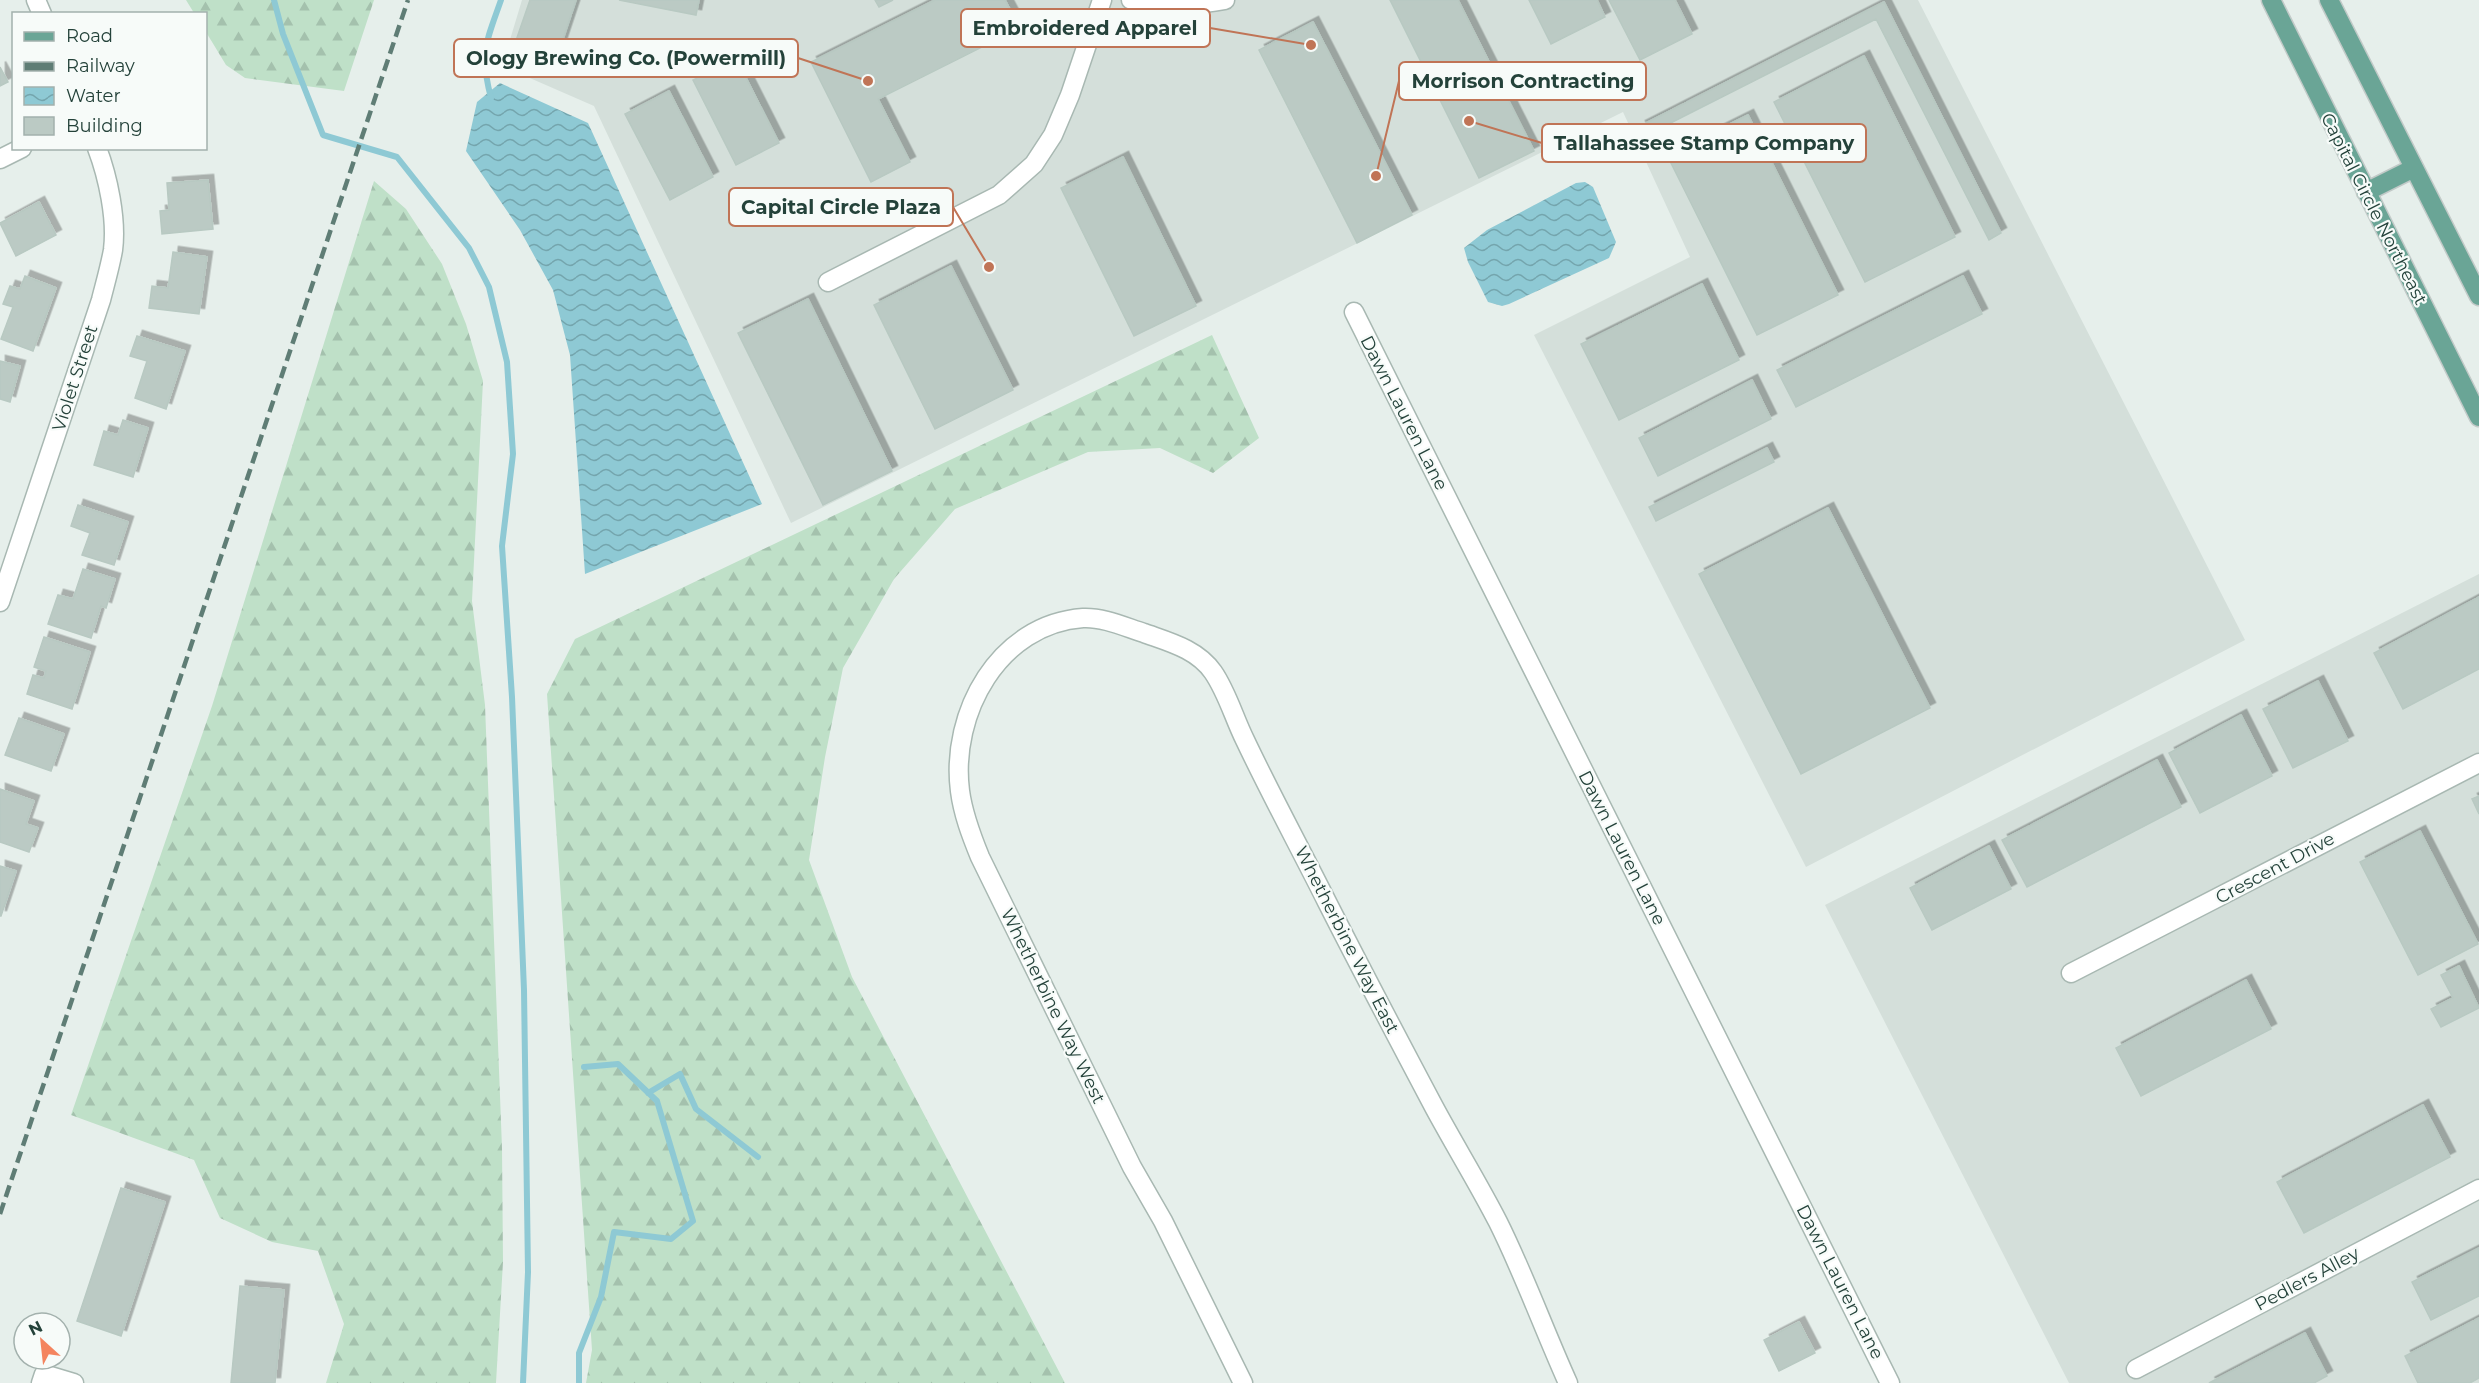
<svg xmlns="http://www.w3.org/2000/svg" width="2479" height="1383" font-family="Montserrat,sans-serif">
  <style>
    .built { fill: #d4dfda }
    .forest { fill: url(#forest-firs) }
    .water { fill: url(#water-waves) }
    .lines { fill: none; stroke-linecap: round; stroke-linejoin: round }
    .stream { stroke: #8ec9d4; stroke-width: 6 }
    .building { fill: #bbcac4; stroke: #b8c9c2; stroke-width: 1.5; filter: url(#shadow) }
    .street-casing { stroke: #a8b8b2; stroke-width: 21 }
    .primary-casing { stroke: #c2cac8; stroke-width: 21 }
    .street { stroke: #fff; stroke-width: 18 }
    .primary { stroke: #6aa596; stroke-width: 18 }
    .rail { stroke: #5f7d75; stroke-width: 4.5; stroke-dasharray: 12 6; stroke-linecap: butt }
    .labels { text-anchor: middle; stroke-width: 4.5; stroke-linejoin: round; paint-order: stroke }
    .street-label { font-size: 18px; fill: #24423a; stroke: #f7fbf9 }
    .leader { fill: none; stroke: #c07456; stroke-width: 2 }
    .callout-dot { fill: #c07456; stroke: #f7fbf9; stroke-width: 2 }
    .callout { fill: #f7fbf9; stroke: #c07456; stroke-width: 2 }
    .callout-label { font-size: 20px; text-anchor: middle; font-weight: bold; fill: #24423a }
  </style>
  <defs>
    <pattern id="forest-firs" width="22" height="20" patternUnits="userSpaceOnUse" patternTransform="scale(1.5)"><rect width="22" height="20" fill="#bfe0c8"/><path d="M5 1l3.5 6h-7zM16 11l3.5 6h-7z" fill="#a4c1ad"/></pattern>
    <pattern id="water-waves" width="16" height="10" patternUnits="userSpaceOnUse" patternTransform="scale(1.5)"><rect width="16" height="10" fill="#8ec9d4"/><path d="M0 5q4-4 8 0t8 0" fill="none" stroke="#74a5ad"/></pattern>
    <filter id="shadow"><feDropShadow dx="5.5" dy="-5.5" stdDeviation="0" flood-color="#0004"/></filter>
  </defs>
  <rect width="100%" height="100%" fill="#e6efeb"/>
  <path class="built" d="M 522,0 L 1918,0 L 2245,640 L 1806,867 L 1534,335 L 1690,257 L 1623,112 L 791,523 L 594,106 L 502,66 Z
    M 2479,574 L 2479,1383 L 2069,1383 L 1825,905 Z"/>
  <path class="forest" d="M 186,0 L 374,0 L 344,91 L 245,78 L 226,65 L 206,32 L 206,14 L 194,13 Z
    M 374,181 L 406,209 L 442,264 L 466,324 L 483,381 L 472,601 L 485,705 L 502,1148 L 503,1262 L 496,1383 L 326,1383 L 344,1324 L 318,1251 L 272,1242 L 220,1218 L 194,1160 L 71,1115 L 212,706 Z
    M 1212,335 L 1259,438 L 1213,473 L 1160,448 L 1088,452 L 955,509 L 894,579 L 843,668 L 825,757 L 809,860 L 852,977 L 1065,1383 L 586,1383 L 592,1350 L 547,694 L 575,639 Z"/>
  <path class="water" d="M 500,83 L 588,123 L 762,504 L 585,574 L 570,355 L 553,290 L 520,230 L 466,151 L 477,102 Z
    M 1585,182 L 1593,187 L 1616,242 L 1609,258 L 1509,304 L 1502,306 L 1488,302 L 1468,262 L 1464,248 L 1487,230 L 1576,183 Z"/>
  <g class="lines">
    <path class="stream" d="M 274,0 L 283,34 L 323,135 L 397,157 L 469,248 L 489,287 L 507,362 L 513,454 L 502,546 L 512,697 L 524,990 L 528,1272 L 523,1383
      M 491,98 C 479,52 486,43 501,0
      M 648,1093 L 680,1074 L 696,1109 L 758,1157
      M 579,1383 L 579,1353 L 601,1297 L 614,1232 L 671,1239 L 693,1221 L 657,1101 L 618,1064 L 584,1067"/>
  </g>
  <path class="building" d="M 530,0 L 576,0 L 553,69 L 511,55 Z
    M 619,0 L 699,0 L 696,15 Z
    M 875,0 L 893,0 L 879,7 Z
    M 935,0 L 1005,0 L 1020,28 L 878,99 L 910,162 L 871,182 L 811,62 Z
    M 1390,0 L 1458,0 L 1534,151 L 1479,178 Z
    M 1529,0 L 1597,0 L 1605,17 L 1551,44 Z
    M 1609,0 L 1675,0 L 1692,34 L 1640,60 Z
    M 1884,2 L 2001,233 L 1989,240 L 1876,19 L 1645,136 L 1640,126 Z
    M 1313,22 L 1412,215 L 1357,243 L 1259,50 Z
    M 1864,56 L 1955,237 L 1865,282 L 1774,102 Z
    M 736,58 L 779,143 L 736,165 L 693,80 Z
    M 0,67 L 8,82 L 0,86 Z
    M 669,91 L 713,177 L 670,200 L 625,114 Z
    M 1748,115 L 1838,295 L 1757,335 L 1667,155 Z
    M 1123,157 L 1196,306 L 1134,336 L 1061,188 Z
    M 208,180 L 213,229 L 162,234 L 160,211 L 169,210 L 167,183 Z
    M 39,202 L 56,235 L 16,256 L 0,223 Z
    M 173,252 L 207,257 L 199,314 L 149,308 L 152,286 L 168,288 Z
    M 951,266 L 1013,390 L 935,429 L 874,305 Z
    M 25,276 L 56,288 L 33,351 L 1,339 L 13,307 L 3,304 L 10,286 L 20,289 Z
    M 1963,276 L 1982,314 L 1796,407 L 1777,370 Z
    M 1702,284 L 1739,360 L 1619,420 L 1581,344 Z
    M 808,299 L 892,471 L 823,505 L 738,333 Z
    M 137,336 L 185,351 L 166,409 L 135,398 L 147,361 L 130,356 Z
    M 0,361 L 20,366 L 10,402 L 0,399 Z
    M 1752,380 L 1771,419 L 1658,476 L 1639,438 Z
    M 123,420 L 148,428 L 133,477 L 94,465 L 104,431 L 118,435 Z
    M 1767,448 L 1774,462 L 1656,521 L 1649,507 Z
    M 78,505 L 128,522 L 114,565 L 82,555 L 90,533 L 71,526 Z
    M 1828,508 L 1930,708 L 1801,774 L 1699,574 Z
    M 83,569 L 115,579 L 106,608 L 101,606 L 91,638 L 48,624 L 58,595 L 73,599 Z
    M 2479,597 L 2479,669 L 2403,709 L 2374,653 Z
    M 44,637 L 90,652 L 72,709 L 27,694 L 33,675 L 44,678 L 46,671 L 34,667 Z
    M 2318,681 L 2348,741 L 2293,768 L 2263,709 Z
    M 2241,715 L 2272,776 L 2200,813 L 2169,753 Z
    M 19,718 L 64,734 L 51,771 L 5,755 Z
    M 2157,760 L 2181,807 L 2027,887 L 2002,840 Z
    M 0,789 L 34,801 L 26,824 L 38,828 L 29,852 L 0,842 Z
    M 2479,796 L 2479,814 L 2472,799 Z
    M 2420,831 L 2478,944 L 2418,975 L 2360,862 Z
    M 1989,846 L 2011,889 L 1932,930 L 1910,888 Z
    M 0,866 L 16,871 L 1,916 L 0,916 Z
    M 2459,966 L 2479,1008 L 2441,1027 L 2431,1009 L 2453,998 L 2441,975 Z
    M 2246,980 L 2271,1029 L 2141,1096 L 2116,1048 Z
    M 2423,1105 L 2450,1157 L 2304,1233 L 2277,1182 Z
    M 121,1188 L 165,1202 L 121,1336 L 77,1321 Z
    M 2479,1248 L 2479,1296 L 2431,1320 L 2412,1282 Z
    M 240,1286 L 284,1290 L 275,1383 L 231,1383 Z
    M 2479,1318 L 2479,1378 L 2470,1383 L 2418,1383 L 2405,1356 Z
    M 1799,1322 L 1815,1353 L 1779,1371 L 1764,1340 Z
    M 2305,1333 L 2327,1376 L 2314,1383 L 2209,1383 Z"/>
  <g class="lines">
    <defs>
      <path id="street" d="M 36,0 L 42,14
        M 1131,0 C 1163,6 1193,6 1225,0
        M 0,159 L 22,148
        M 828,282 L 999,195 L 1034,164 L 1053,135 L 1070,95 L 1102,0
        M 1354,312 L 1890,1383
        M 0,602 L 101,300 C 105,284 110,267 113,250 C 117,219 108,177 97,148
        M 2071,973 L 2479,763
        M 2136,1369 L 2479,1189
        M 41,1383 L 44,1374 L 74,1383
        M 1243,1383 L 1163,1221 L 1132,1167 L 980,857 C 971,835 963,814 960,791 C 950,713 999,624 1083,618 C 1103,617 1125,627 1144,633 C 1169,642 1197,649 1213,672 C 1227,692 1234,718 1245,740 C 1271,795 1300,848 1327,902 C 1362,971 1398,1039 1434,1107 C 1455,1146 1478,1183 1498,1222 C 1524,1274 1544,1330 1568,1383"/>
      <path id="primary" d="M 2271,0 L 2479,417
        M 2329,0 L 2479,296
        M 2366,192 L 2414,168"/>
    </defs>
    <use href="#street" class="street-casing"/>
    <use href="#primary" class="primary-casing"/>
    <use href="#street" class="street"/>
    <use href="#primary" class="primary"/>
    <path class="rail" d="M 0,1214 L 408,0"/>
  </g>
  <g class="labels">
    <g class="street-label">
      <text transform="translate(2374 209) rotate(63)" y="6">Capital Circle Northeast</text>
      <text transform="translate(75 378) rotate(-72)" y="6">Violet Street</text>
      <text transform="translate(1404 413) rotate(63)" y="6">Dawn Lauren Lane</text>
      <text transform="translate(1622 848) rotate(63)" y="6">Dawn Lauren Lane</text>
      <text transform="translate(2275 868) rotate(-28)" y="6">Crescent Drive</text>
      <text transform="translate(1347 940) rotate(63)" y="6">Whetherbine Way East</text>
      <text transform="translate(1053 1006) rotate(64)" y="6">Whetherbine Way West</text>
      <text transform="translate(2307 1279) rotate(-28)" y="6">Pedlers Alley</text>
      <text transform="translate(1840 1282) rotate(63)" y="6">Dawn Lauren Lane</text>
    </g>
  </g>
  <path class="leader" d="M1311 45L1210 28M868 81L798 58M1376 176L1399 81M1469 121L1542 143M989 267L953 207"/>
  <g class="callout-dot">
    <circle cx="1311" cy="45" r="6"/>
    <circle cx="868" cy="81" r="6"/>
    <circle cx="1376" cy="176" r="6"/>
    <circle cx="1469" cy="121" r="6"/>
    <circle cx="989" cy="267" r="6"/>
  </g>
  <g class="callout">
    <rect x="961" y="9" width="249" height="38" rx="6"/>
    <rect x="454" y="39" width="344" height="38" rx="6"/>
    <rect x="1399" y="62" width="247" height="38" rx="6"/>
    <rect x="1542" y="124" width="324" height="38" rx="6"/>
    <rect x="729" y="188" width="224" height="38" rx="6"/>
  </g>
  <g class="callout-label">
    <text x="1085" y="35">Embroidered Apparel</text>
    <text x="626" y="65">Ology Brewing Co. (Powermill)</text>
    <text x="1523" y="88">Morrison Contracting</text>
    <text x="1704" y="150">Tallahassee Stamp Company</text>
    <text x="841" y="214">Capital Circle Plaza</text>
  </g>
  <rect x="12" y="12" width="195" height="138" fill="#f7fbf9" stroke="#a3b1ad" stroke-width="1.5"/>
  <rect x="24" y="32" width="30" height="9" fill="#6aa596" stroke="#a3b1ad" stroke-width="1.5"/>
  <text x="66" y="42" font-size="18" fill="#24423a">Road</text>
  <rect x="24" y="62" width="30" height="9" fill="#5f7d75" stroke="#a3b1ad" stroke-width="1.5"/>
  <text x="66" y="72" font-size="18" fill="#24423a">Railway</text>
  <rect x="24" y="87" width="30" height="18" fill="url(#water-waves)" stroke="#a3b1ad" stroke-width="1.5"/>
  <text x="66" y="102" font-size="18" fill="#24423a">Water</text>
  <rect x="24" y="117" width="30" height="18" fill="#bbcac4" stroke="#a3b1ad" stroke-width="1.5"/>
  <text x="66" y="132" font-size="18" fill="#24423a">Building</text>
  <g transform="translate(42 1341) rotate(333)"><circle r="28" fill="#f7fbf9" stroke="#a3b1ad" stroke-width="1.5"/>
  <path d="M0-4.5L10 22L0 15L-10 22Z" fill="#f4845f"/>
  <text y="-9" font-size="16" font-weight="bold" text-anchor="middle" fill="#24423a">N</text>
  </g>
</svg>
